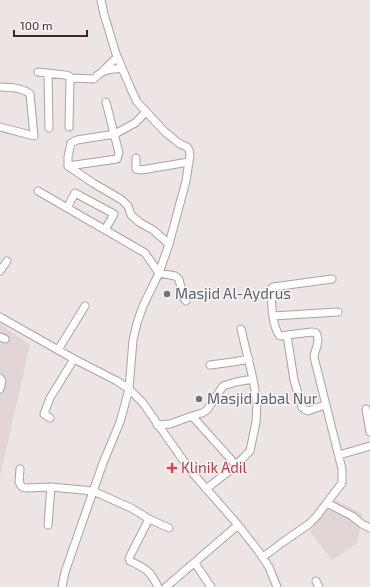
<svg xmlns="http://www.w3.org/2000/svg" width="370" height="587" font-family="'Exo 2',sans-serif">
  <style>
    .built { fill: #e1d5d5 }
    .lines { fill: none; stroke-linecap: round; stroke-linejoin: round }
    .minor-casing { stroke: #aea19f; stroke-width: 9 }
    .minor { stroke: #fff; stroke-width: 7 }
    .worship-dot { fill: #6b7280; stroke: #f9f4f5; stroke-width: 1.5 }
    .health-dot { fill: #e0444e; stroke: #f9f4f5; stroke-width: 1.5 }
    .labels { text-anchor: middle; stroke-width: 3; stroke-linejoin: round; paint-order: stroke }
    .worship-label { font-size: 15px; fill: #5b616d; stroke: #f9f4f5; text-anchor: start }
    .health-label { font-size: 15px; fill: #be3a42; stroke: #f9f4f5; text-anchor: start }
  </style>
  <rect width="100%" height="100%" fill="#ede4e4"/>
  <path class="built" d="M 0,324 L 30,345 L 0,476 Z
    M 333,499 L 363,514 L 357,543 L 332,560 L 310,532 Z"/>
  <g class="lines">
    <defs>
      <path id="minor" d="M 38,72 L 65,75 L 69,76 L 70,78 L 94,79 C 102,69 110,70 122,68
        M 102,72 L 117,57
        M 48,73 L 49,128
        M 0,87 C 10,87 23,88 30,94 L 34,136 L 0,127
        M 106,102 L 119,153 L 117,159 L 68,166 L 93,183 L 122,200 L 128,206 L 131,215 L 139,222 L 153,230 L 169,244
        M 69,127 L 70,78
        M 136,158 L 136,169 L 141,170 L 189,162
        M 68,166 L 68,157 L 71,143 L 77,140 L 115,134 L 135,123 L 146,112
        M 38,191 L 145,253 L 159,273 L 175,276 L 179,279 L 183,297 L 186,301
        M 67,208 L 75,193 L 114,214 L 105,230
        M 0,271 L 7,261
        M 273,316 L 338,312
        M 0,317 L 74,359 L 117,381 L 129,389 L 143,403 L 190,470 L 238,525 L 259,552 L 269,567 L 277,587
        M 287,335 L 281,336 L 279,335 C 271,322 272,304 271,289 L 273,287 L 332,279
        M 0,337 L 5,339
        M 58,350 L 85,306
        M 210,365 L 233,362 L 249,359
        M 0,378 L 2,381 L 0,389
        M 366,409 L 370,432
        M 192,416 L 202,413 L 207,410 L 223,386 L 236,382 L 253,379
        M 50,418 L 44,414 L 50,398 L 74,359
        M 157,425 L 170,424 L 192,416 L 236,465
        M 339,455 L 370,446
        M 20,469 L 19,482 L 22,487 L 26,488 L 51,487 L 93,491 L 131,508 L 141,514 L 149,519 L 169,528
        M 206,489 L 234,467 L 250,451 L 256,422 L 257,403 L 253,379 L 241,329
        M 327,503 L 352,516 L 362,524 L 370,528
        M 149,519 L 130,556 L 129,559 L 130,561 C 146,569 150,570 158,587
        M 48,525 L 51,487
        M 263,557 L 283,542 L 309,524 L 316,517 L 342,483 L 342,469 L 314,357 C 315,348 321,342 316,333 L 312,332 L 287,335 L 294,380 L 302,407 L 304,409 L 308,411 L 325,405
        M 195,563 L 211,587
        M 316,581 L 319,587
        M 62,587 L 65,572 L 73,549 L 103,463 L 120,422 L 129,389 L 133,340 L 137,323 L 143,306 L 159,273 L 169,244 L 186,181 L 190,155 L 189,150 L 187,147 L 180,144 L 165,132 L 137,102 L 131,89 L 116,54 L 104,14 L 101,0
        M 166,587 L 238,525"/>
    </defs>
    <use href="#minor" class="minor-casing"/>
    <use href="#minor" class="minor"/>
  </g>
  <g class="worship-dot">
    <circle cx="167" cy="294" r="4"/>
    <circle cx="199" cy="399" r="4"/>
  </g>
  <path class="health-dot" d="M170 462h4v4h4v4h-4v4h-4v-4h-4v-4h4z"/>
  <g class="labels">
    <g class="worship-label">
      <text x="175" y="299">Masjid Al-Aydrus</text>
      <text x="207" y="404">Masjid Jabal Nur</text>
    </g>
    <g class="health-label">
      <text x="181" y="473">Klinik Adil</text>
    </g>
  </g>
  <path d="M14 30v6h73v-6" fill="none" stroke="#3e2924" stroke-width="2"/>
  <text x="20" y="30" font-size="12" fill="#3e2924" stroke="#f9f4f5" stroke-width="3" paint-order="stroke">100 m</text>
</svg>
